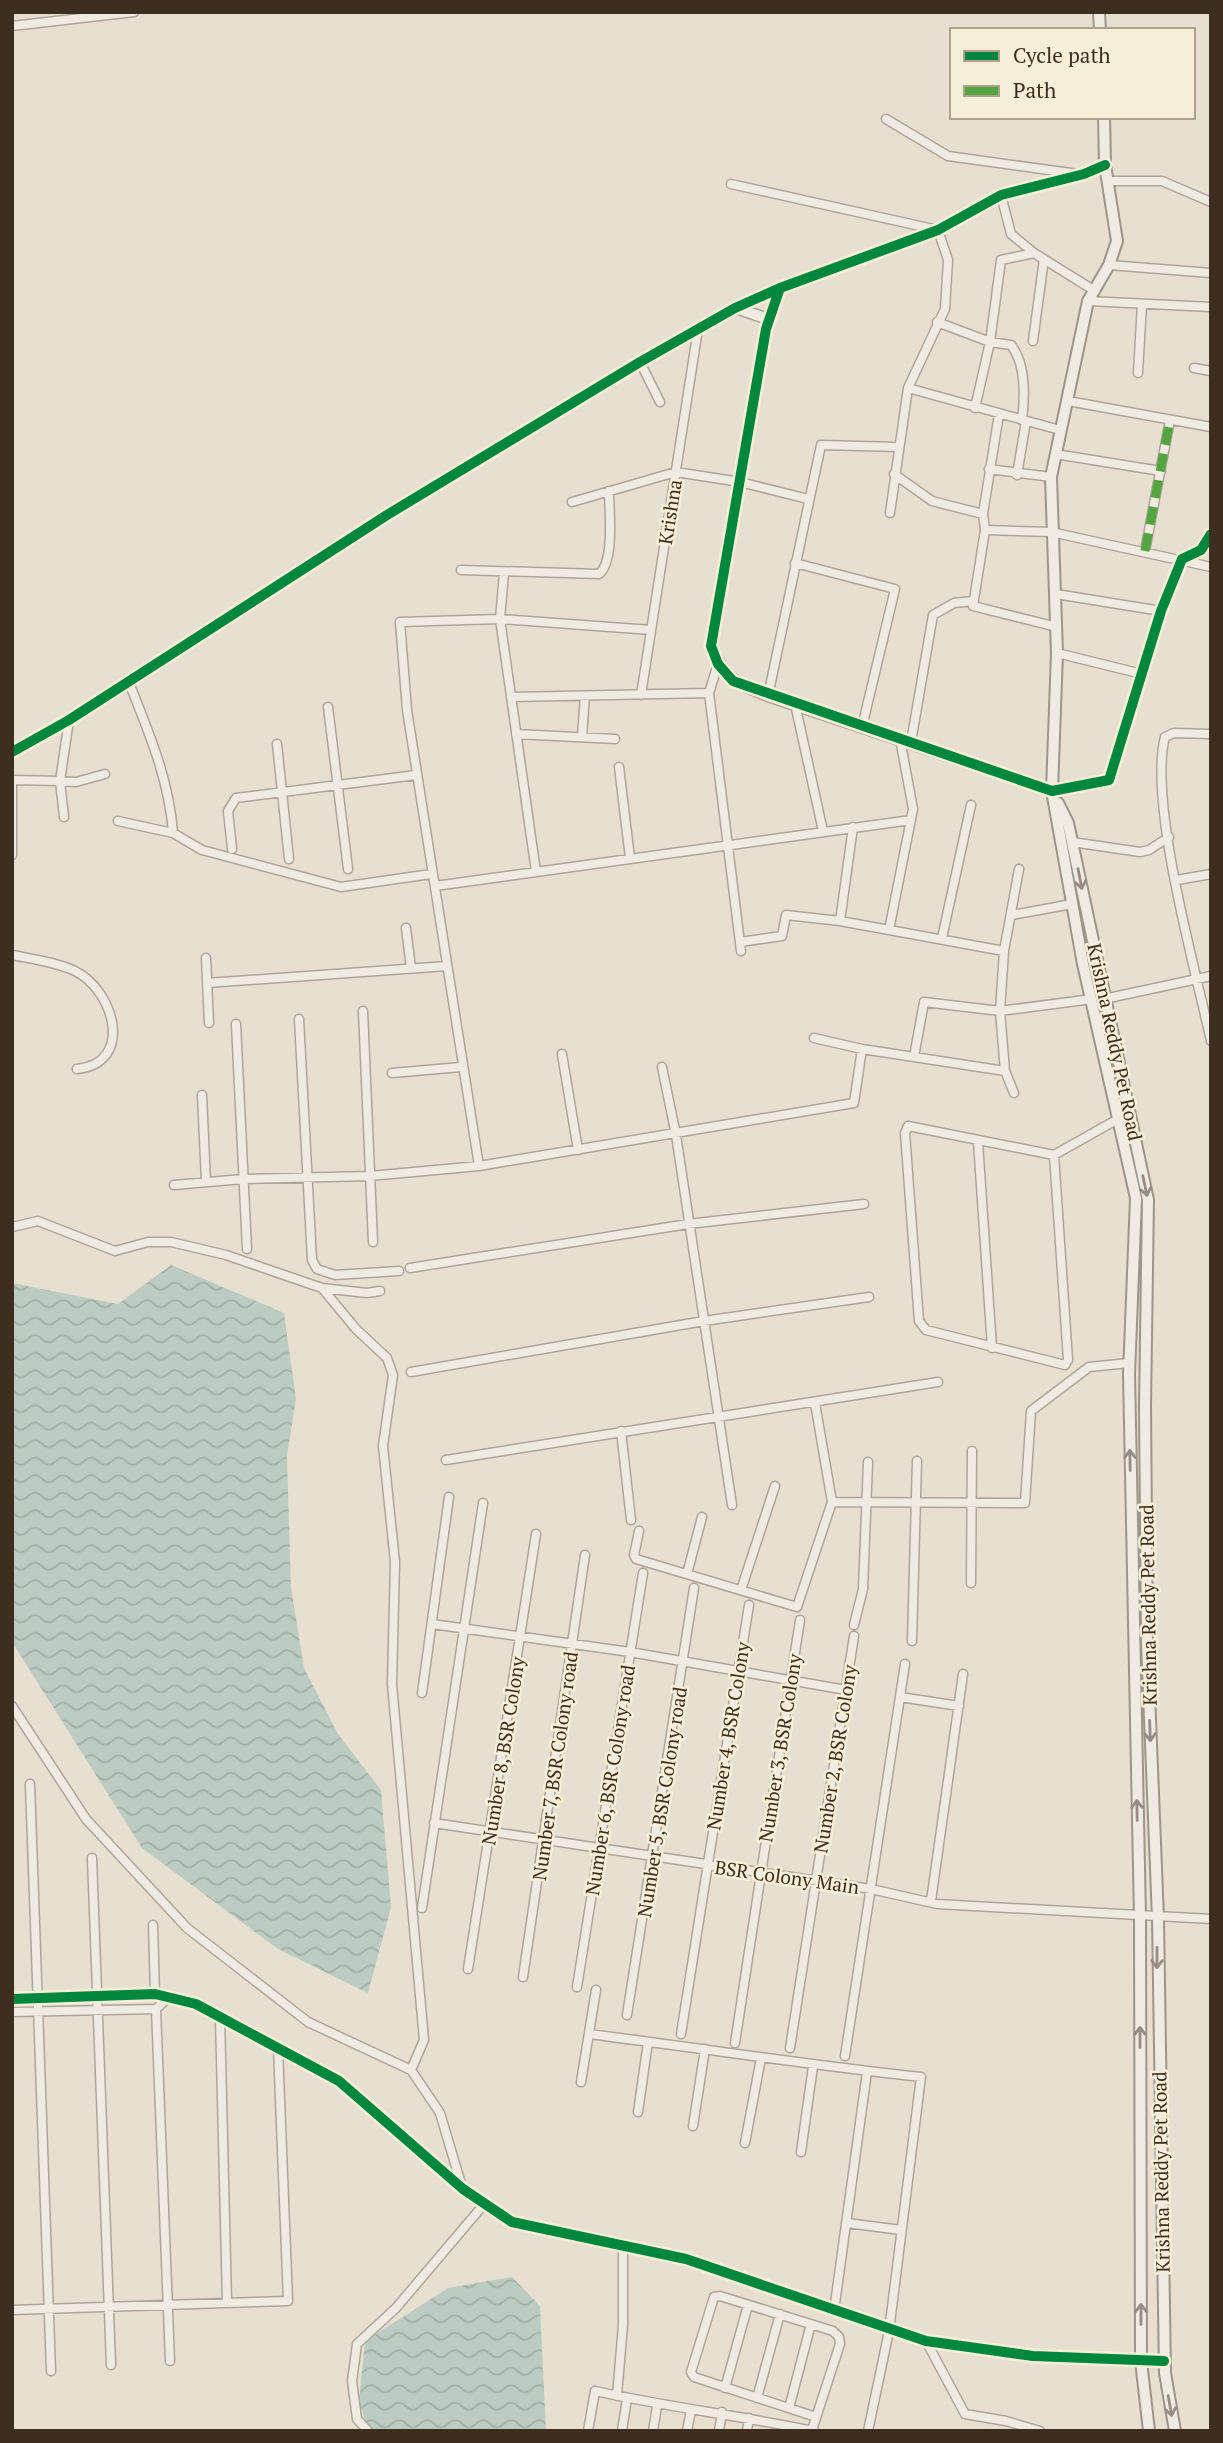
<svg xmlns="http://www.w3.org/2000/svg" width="1223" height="2443" font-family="'PT Serif',serif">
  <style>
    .water { fill: url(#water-waves) }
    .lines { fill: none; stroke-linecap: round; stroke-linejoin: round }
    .minor-casing { stroke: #ada599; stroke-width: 11 }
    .tertiary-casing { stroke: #ada599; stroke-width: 13 }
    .secondary-casing { stroke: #9c958a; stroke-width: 14 }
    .minor { stroke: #efebe3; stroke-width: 8 }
    .tertiary { stroke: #efebe3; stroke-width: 10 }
    .secondary { stroke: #efebe3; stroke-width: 10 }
    .quiet { stroke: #54a441; stroke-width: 9; stroke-dasharray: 18 9; stroke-linecap: butt }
    .cycleway-casing { stroke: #f7eed8; stroke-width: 15 }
    .cycleway { stroke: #00873e; stroke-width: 10 }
    .oneway { stroke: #968c82 }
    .labels { text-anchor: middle; stroke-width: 5; stroke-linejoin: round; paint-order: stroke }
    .street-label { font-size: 19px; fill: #3d2e20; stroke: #f7eed8 }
  </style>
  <defs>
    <pattern id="water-waves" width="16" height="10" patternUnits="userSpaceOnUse" patternTransform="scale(1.75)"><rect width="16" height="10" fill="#bcccc2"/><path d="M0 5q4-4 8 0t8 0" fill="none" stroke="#a2b0a6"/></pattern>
  </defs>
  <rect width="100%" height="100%" fill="#e7e0d1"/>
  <path class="water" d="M 171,1265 L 284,1313 L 296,1399 L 287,1456 L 291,1588 L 304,1668 L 338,1734 L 381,1790 L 391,1907 L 368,1993 L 278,1949 L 142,1848 L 12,1642 L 12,1283 L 118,1304 Z
    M 512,2277 L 540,2306 L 546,2431 L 369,2431 L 359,2402 L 365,2341 L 448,2288 Z"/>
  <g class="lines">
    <defs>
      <path id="minor" d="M 12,26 L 134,12
        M 886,119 L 948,156 L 1078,174
        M 1108,181 L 1162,181 L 1211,202
        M 731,184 L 938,230 L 948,260 L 945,309 L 908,388 L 890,513
        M 1001,195 L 1011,234 L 1034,253 L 1095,291
        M 1109,265 L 1211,273
        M 1088,301 L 1211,307
        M 937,322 L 990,342 L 1011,345 C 1026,364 1025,396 1022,420
        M 1033,341 L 1044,259
        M 640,362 L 660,402
        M 1194,368 L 1211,371
        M 1138,373 L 1142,304
        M 908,388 L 1060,430
        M 1068,401 L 1211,427
        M 975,408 L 990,342 L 1001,260 L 1034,253
        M 1055,454 L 1161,471
        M 989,469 L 1051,477
        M 894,474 L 932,501 L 983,514 L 985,530 L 1051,532 L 1211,567
        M 1017,475 L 1026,421
        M 572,502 L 676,472 L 740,482 L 808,499
        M 983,514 L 999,414
        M 985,530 L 973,606 L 1057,627
        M 1145,551 L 1170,420
        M 795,563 L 895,589 L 862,727
        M 461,570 L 599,574 C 615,561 609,511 609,491
        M 504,573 L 500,619 L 536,872
        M 1056,594 L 1161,611
        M 1057,653 L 1142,674
        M 709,693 L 741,951
        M 641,695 L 698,329
        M 768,696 L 821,445 L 899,447
        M 511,697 L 709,693 L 718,664
        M 795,704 L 823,831
        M 328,707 L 348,869
        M 69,720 L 60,781 L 76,782 L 105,774
        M 516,734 L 615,739
        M 1211,734 L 1174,733 L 1165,737 C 1148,801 1196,972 1211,1041
        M 582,736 L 585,696
        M 911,742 L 933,615 L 954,603 L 973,601
        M 277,744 L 289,859
        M 619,767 L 630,858
        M 12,780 L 60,781 L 64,817
        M 1052,791 L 1109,780 L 1161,611 L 1182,559 L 1201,550 L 1211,534
        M 118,821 L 173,833 C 169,778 148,731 128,680
        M 173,833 L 202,850 L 341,887 L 431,874
        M 1072,842 L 1140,852 L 1149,850 L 1169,837
        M 232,849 L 228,811 L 236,798 L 416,775
        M 12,855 L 12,780
        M 1177,880 L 1211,874
        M 435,886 L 911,820
        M 1012,915 L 1072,904
        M 840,921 L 853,827
        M 406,928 L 411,968
        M 889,930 L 913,809 L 900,739
        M 942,938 L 971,805
        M 740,942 L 782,936 L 786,915 L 840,921 L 1004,951 L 1019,869
        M 12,955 C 32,959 56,962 75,971 C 114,990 135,1063 77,1069
        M 206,958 L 209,1023
        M 207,983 L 447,966
        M 1104,999 L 1211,976
        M 363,1011 L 373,1242
        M 299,1019 L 312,1260 L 317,1269 L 335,1275 L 399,1271
        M 236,1024 L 247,1249
        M 814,1038 L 862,1049 L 1005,1071 L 1000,1011 L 1092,999
        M 562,1054 L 578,1150
        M 914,1057 L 924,1002 L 1000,1011 L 1004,951
        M 662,1067 L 676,1135 L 732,1505
        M 1005,1071 L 1014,1093
        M 392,1073 L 461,1067
        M 202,1095 L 206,1182
        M 978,1142 L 992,1348
        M 1054,1155 L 1068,1360 L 1065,1365 L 926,1330 L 919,1321 L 905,1133 L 908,1126 L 1054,1155 L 1118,1119
        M 479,1166 L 407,710 L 400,622 L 500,619 L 651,630
        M 174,1185 L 243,1179 L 370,1176 L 479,1166 L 854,1103 L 862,1049
        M 12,1227 L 38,1221 L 115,1251 L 148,1242 L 171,1242 L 226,1255 L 322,1288 L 367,1293 L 380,1291
        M 410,1268 L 688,1224 L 864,1204
        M 322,1288 L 356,1329 L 387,1358 L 393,1375 L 383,1446 L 395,1562 L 392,1684 L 424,2040 L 411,2070
        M 411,1372 L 704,1321 L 869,1297
        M 815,1403 L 832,1502
        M 621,1431 L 631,1520
        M 446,1460 L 938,1382
        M 639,1531 L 634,1555 L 636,1559 L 797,1607 L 832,1502 L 1025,1503 L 1031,1411 L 1089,1367 L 1129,1363
        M 687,1574 L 702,1517
        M 971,1583 L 972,1451
        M 741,1590 L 775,1486
        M 432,1624 L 630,1652 L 846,1690
        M 854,1625 L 863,1589 L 868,1462
        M 912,1641 L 917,1461
        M 422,1693 L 449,1497
        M 900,1697 L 959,1706
        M 12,1706 L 86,1819 L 187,1928 L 308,2022 L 411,2070 L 440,2113 L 462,2187
        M 30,1784 L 51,2371
        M 434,1823 L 871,1889 L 937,1904 L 1211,1919
        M 92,1858 L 111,2365
        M 931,1901 L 963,1674
        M 422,1908 L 483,1503
        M 153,1925 L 155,1994
        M 468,1969 L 536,1534
        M 523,1977 L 585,1555
        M 577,1987 L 643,1573
        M 12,1999 L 155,1994 L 196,2004 L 339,2081 L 463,2189 L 512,2222 L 686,2259 L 926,2341 L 1033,2356 L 1164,2361
        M 156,2009 L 170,2361
        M 12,2012 L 156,2009 L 168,1998
        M 627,2015 L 694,1588
        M 220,2017 L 227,2302
        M 589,2034 C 699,2048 810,2065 921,2077 L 889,2331 L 868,2431
        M 681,2034 L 749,1605
        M 735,2043 L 800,1620
        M 790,2048 L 854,1636
        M 845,2056 L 905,1664
        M 581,2082 L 596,1990
        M 638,2112 L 648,2042
        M 693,2126 L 705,2049
        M 745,2143 L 761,2058
        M 801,2152 L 813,2066
        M 847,2223 L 901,2230
        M 12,2310 L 288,2301 L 278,2048
        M 834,2311 L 867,2072
        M 926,2341 L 965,2414 L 1006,2421 L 1040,2431
        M 725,2388 L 748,2305
        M 617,2396 L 623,2325 L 623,2245
        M 757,2398 L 780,2314
        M 789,2408 L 811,2324
        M 812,2430 L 840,2344 L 839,2337 L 833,2331 L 720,2296 L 714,2297 L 691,2372 L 694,2377 L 816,2417
        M 368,2431 L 357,2419 L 352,2381 L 357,2344 L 396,2308 L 485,2203
        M 588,2431 L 595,2391 C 668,2407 741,2416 814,2431
        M 622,2431 L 627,2398
        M 653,2431 L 657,2406
        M 687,2431 L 691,2410
        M 719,2431 L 722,2412
        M 747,2431 L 749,2418"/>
      <path id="tertiary" d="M 780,288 L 766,329 L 711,646 C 724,679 737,683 768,696 L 1052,791
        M 736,308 L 768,319
        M 12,752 L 69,720 L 387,515 L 640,362 L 735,308 L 780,288 L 938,230 L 1001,195 L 1084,174 L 1105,165"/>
      <path id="secondary" d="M 1099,12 L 1100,30
        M 1104,117 L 1105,165 L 1117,241 L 1109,265 L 1088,301 L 1051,477 L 1057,653 L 1052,791 L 1083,964 L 1136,1198 L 1129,1374 L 1140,1917 L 1141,2361 L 1149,2431
        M 1058,803 L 1068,823 L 1148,1200 L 1145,1406 L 1147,1644 L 1158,1918 L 1165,2373 L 1175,2431"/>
    </defs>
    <use href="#minor" class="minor-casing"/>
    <use href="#tertiary" class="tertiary-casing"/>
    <use href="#secondary" class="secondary-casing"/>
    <use href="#minor" class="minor"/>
    <use href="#tertiary" class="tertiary"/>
    <use href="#secondary" class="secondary"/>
    <path class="quiet" d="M 1145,551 L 1170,420"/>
    <defs>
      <path id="cycleway" d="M 780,288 L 766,329 L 711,646 L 718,664 L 733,681 L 1052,791 L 1109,780 L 1161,611 L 1182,559 L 1201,550 L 1211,534
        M 12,752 L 69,720 L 387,515 L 640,362 L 735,308 L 780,288 L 938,230 L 1001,195 L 1084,174 L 1105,165
        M 12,1999 L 155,1994 L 196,2004 L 339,2081 L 463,2189 L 512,2222 L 686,2259 L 926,2341 L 1033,2356 L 1164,2361"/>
    </defs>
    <use href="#cycleway" class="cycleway-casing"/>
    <use href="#cycleway" class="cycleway"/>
  </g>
  <defs><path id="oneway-shaft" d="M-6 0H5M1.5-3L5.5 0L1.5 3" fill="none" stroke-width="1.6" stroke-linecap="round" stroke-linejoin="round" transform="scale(1.75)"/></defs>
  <g class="oneway">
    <use href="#oneway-shaft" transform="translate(1080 879) rotate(79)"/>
    <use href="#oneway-shaft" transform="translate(1145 1186) rotate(78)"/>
    <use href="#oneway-shaft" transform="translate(1130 1460) rotate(-91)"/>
    <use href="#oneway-shaft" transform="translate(1150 1731) rotate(88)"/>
    <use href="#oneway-shaft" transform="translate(1137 1810) rotate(-91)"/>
    <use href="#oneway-shaft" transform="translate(1157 1958) rotate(90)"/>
    <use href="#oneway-shaft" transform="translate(1140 2037) rotate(-90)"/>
    <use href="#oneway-shaft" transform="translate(1141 2314) rotate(-90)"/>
    <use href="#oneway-shaft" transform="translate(1170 2406) rotate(80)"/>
  </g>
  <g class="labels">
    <g class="street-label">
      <text transform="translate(670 512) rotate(-81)" y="7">Krishna</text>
      <text transform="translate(1115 1042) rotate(78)" y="7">Krishna Reddy Pet Road</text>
      <text transform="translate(1148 1605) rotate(-91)" y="7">Krishna Reddy Pet Road</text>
      <text transform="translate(728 1736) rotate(-81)" y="7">Number 4, BSR Colony</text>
      <text transform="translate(780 1748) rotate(-81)" y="7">Number 3, BSR Colony</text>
      <text transform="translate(503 1751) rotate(-81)" y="7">Number 8, BSR Colony</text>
      <text transform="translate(835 1759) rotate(-81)" y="7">Number 2, BSR Colony</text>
      <text transform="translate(555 1766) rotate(-82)" y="7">Number 7, BSR Colony road</text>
      <text transform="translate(610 1780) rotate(-81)" y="7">Number 6, BSR Colony road</text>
      <text transform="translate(662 1802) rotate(-81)" y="7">Number 5, BSR Colony road</text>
      <text transform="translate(787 1877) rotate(8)" y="7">BSR Colony Main</text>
      <text transform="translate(1161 2172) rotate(-91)" y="7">Krishna Reddy Pet Road</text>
    </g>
  </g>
  <rect width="1223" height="2443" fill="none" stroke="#3d2e20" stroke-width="28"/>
  <rect x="950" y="28" width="245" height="91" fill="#f7eed8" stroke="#ada18e" stroke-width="2"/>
  <rect x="964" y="51" width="35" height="10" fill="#00873e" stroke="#ada18e" stroke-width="2"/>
  <text x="1013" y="63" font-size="21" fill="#3d2e20">Cycle path</text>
  <rect x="964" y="86" width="35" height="10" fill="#54a441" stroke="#ada18e" stroke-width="2"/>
  <text x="1013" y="98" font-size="21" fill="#3d2e20">Path</text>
</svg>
